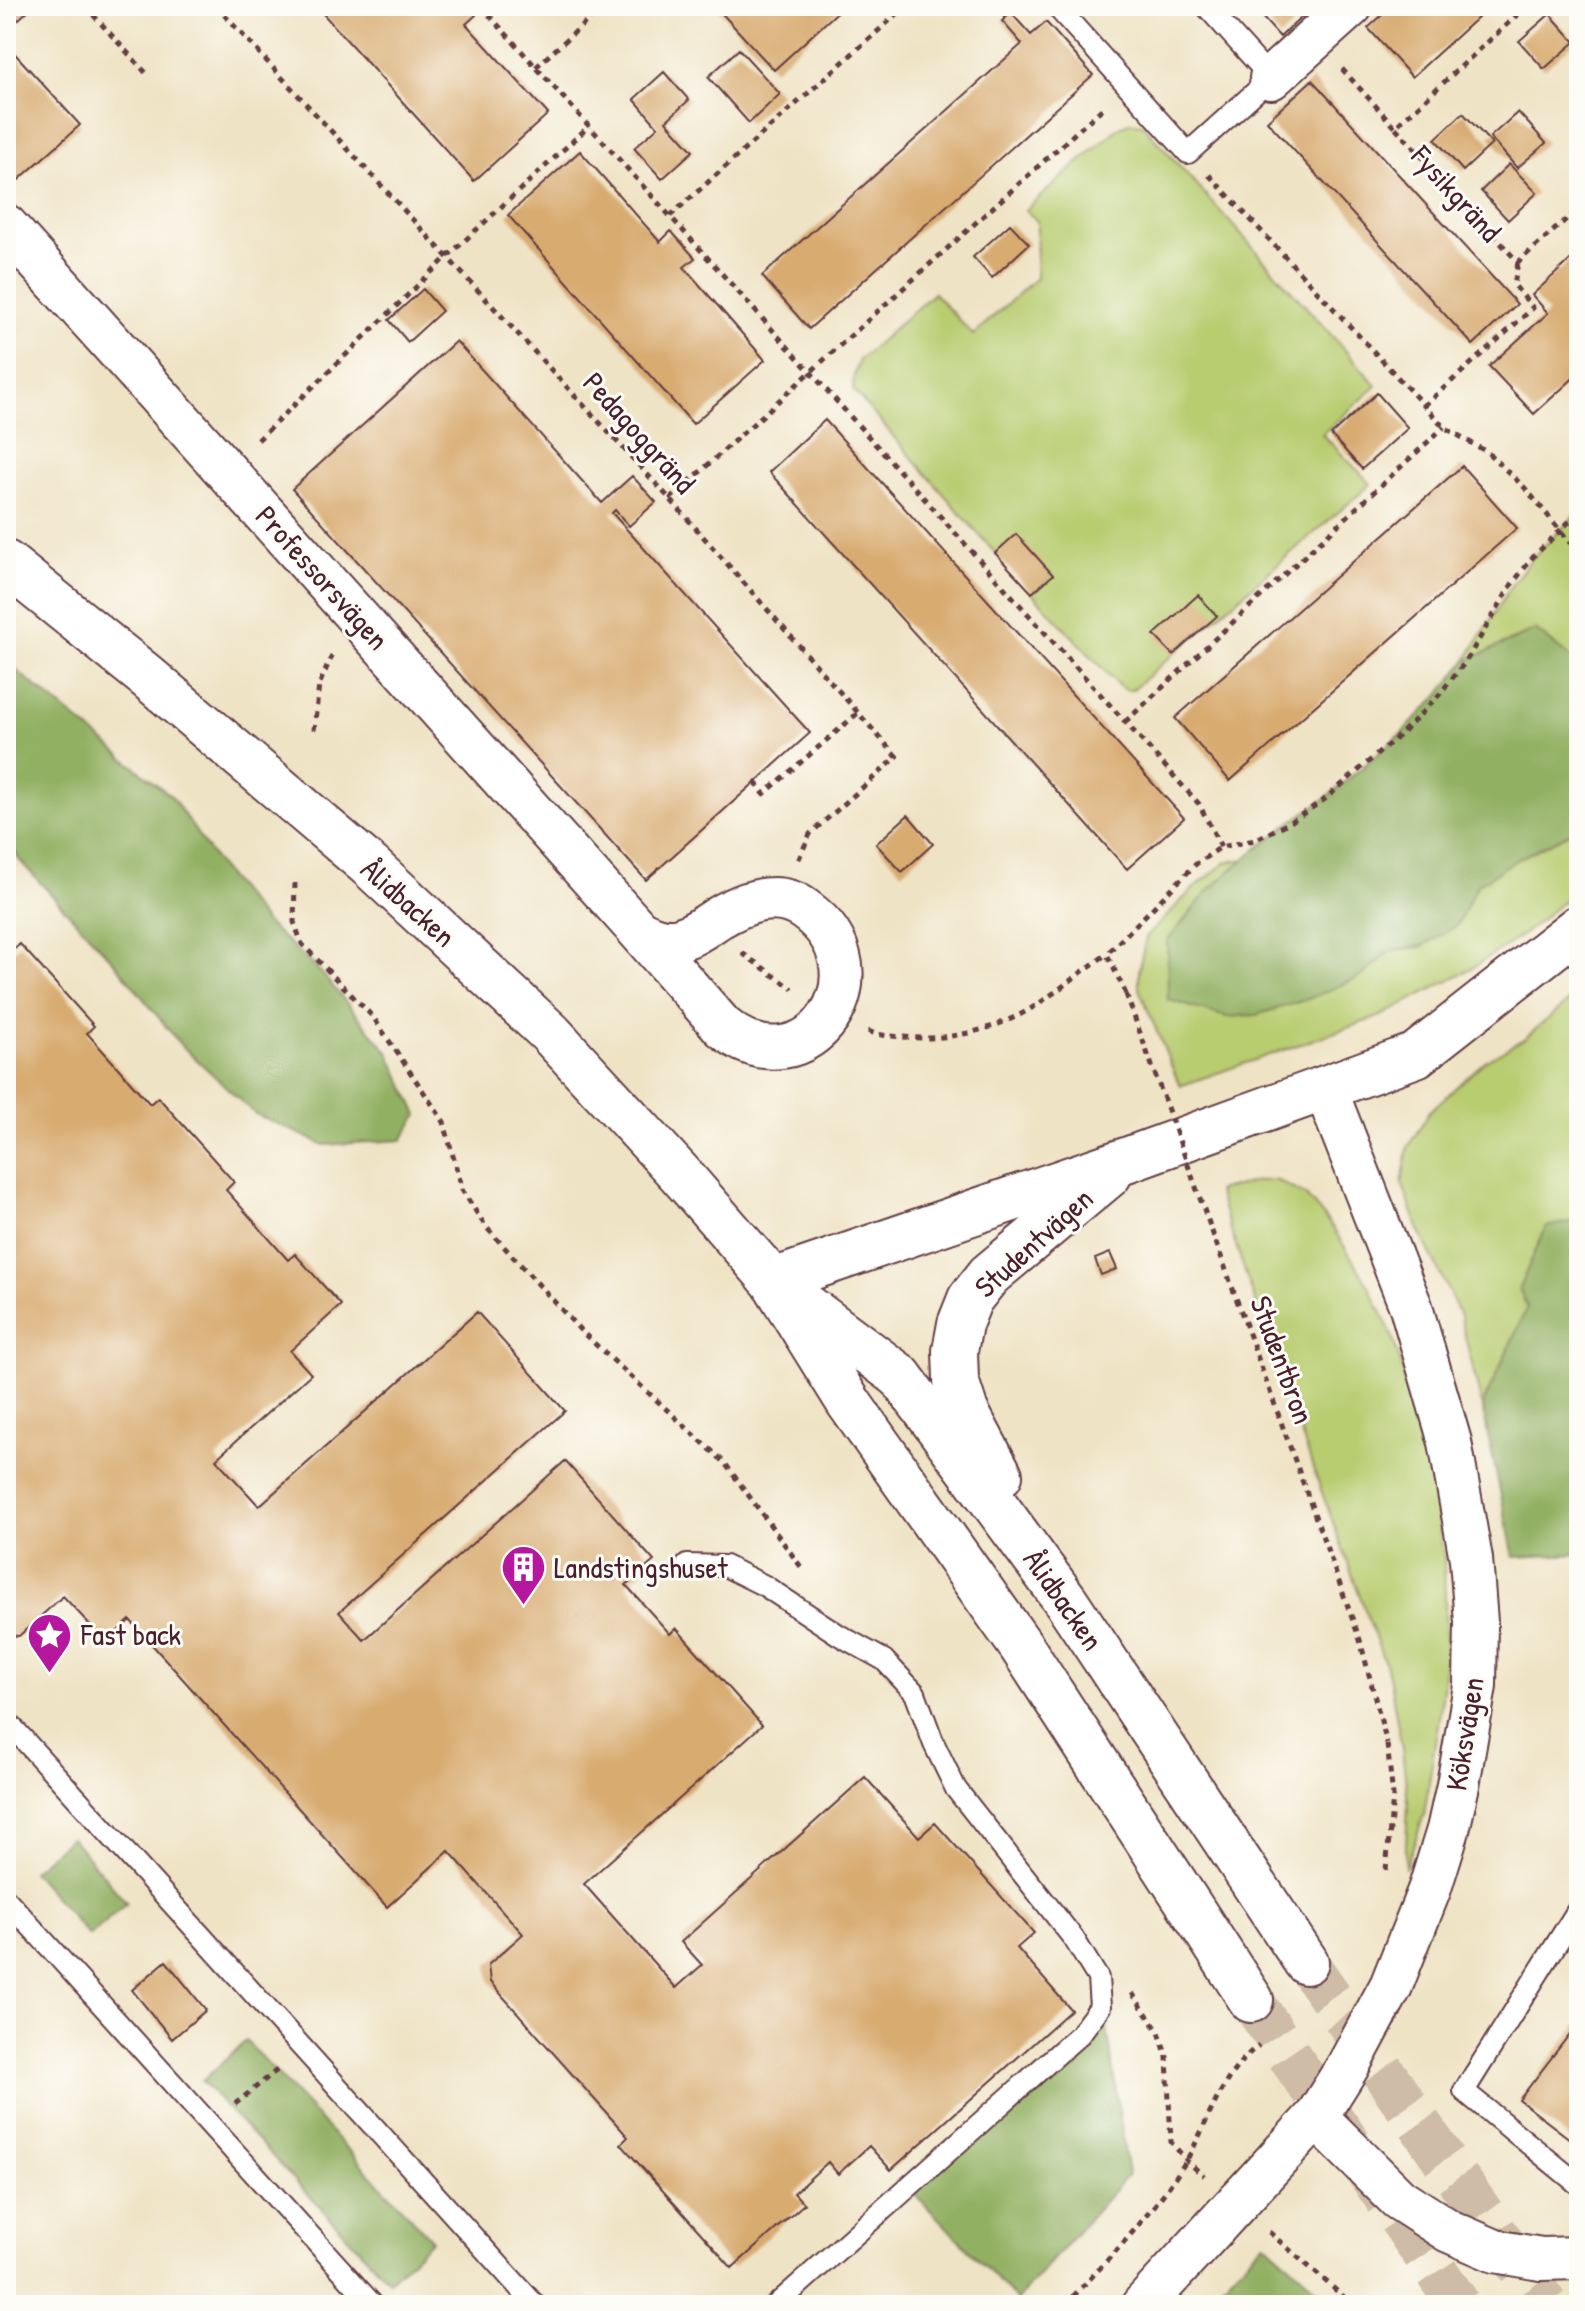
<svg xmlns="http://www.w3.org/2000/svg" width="1585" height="2311" font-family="'Patrick Hand',sans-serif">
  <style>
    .green { fill: #b8cc70; stroke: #81764e; stroke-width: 2 }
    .forest { fill: #92b062; stroke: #6e6846; stroke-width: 2 }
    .building { fill: #d8ab71 }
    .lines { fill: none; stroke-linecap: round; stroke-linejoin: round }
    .secondary-tunnel { stroke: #cebca6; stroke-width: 44; stroke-dasharray: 44 22; stroke-linecap: butt }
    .lane-casing { stroke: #633c42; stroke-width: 24 }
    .street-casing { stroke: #633c42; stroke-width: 46 }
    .secondary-casing { stroke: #633c42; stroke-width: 48 }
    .path { stroke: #633c42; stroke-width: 5; stroke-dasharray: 6 6; stroke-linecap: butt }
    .lane { stroke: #fff; stroke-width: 20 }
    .street { stroke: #fff; stroke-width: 42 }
    .secondary { stroke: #fff; stroke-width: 44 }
    .path-bridge { stroke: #633c42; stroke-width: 5; stroke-dasharray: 6 6; stroke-linecap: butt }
    .labels { text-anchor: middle; stroke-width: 6; stroke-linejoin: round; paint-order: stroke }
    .street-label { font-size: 30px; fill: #4a1f2b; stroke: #fdfcf7 }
    .poi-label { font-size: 30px; fill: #4a1f2b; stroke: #fdfcf7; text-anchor: start }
  </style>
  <rect width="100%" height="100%" fill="#fdfcf7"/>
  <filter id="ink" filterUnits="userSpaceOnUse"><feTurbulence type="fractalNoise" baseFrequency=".0125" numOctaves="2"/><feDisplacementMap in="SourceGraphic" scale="16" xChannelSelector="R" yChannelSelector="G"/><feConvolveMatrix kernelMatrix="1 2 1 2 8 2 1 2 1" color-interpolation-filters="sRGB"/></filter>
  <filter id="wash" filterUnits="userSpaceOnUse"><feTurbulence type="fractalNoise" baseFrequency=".006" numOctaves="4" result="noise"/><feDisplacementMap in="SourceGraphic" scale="32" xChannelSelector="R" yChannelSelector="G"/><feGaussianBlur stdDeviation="1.8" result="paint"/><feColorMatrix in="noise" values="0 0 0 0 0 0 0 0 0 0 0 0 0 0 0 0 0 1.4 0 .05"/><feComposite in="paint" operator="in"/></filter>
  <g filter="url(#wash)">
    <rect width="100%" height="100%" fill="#efe3c5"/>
    <path class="green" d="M 1130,122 L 1142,124 L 1377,386 L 1322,434 L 1371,484 L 1132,690 L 1125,690 L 1119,686 L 1032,593 L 1052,575 L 995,553 L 853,390 L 854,376 L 859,360 L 934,293 L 973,335 L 1036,278 L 1037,221 L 1025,210 L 1117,129 Z
      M 1579,512 L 1579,664 L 1535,630 L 1466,661 L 1512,584 L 1533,557 Z
      M 1579,828 L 1579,888 L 1525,933 L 1474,967 L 1381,1016 L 1180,1086 L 1139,989 L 1139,969 L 1146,937 L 1194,888 L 1225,863 L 1244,859 L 1208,891 L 1362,976 L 1390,951 L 1423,946 L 1457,925 L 1477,885 L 1516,860 Z
      M 1579,993 L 1579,1220 L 1546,1227 L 1528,1307 L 1482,1406 L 1460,1315 L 1419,1230 L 1402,1183 L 1408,1147 L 1430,1111 L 1485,1061 L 1525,1038 Z
      M 1276,1180 L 1305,1195 L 1331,1225 L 1369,1286 L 1392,1335 L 1415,1412 L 1431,1481 L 1444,1559 L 1446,1642 L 1443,1691 L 1424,1815 L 1405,1869 L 1408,1802 L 1402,1749 L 1389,1675 L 1313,1468 L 1217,1191 L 1257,1181 Z"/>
    <path class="forest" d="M 1535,630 L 1579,664 L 1579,828 L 1516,860 L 1477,885 L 1457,925 L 1423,946 L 1390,951 L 1362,976 L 1308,999 L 1256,1015 L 1227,1017 L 1168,1000 L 1167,941 L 1208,891 L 1244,859 L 1292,821 L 1325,799 L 1402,733 L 1439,695 L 1466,661 Z
      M 6,662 L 172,797 L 220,867 L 265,922 L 318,969 L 389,1053 L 418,1115 L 402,1140 L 324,1145 L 255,1114 L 180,1044 L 115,963 L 20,861 L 6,835 Z
      M 1579,1220 L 1579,1554 L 1514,1557 L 1482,1406 L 1527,1307 L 1519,1288 L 1546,1227 Z
      M 71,1837 L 127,1903 L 89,1936 L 32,1871 Z
      M 1106,2020 L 1128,2175 L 1017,2300 L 913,2192 Z
      M 246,2041 L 432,2240 L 389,2281 L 202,2081 Z
      M 1264,2242 L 1335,2305 L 1203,2305 Z"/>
    <g id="blocks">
      <path class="building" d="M 6,6 L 33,6 L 6,31 Z
        M 316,6 L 468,6 L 476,15 L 466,24 L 548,114 L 474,181 Z
        M 715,6 L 844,6 L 774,70 Z
        M 1252,6 L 1314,6 L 1280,37 Z
        M 1392,6 L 1490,6 L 1412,77 L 1368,28 Z
        M 1011,13 L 1031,35 L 1046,22 L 1093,75 L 809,329 L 762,276 L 1022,44 L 1002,21 Z
        M 1550,14 L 1575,42 L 1544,69 L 1519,41 Z
        M 6,44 L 80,125 L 14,184 L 6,175 Z
        M 739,49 L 780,94 L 749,123 L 708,77 Z
        M 664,72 L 689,100 L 666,121 L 693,151 L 662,179 L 634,148 L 658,127 L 634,99 Z
        M 1312,80 L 1517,304 L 1473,345 L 1267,121 Z
        M 1518,112 L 1546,143 L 1517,168 L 1490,137 Z
        M 1463,113 L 1492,144 L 1463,171 L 1435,139 Z
        M 580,151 L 660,242 L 671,231 L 695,258 L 684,267 L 765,360 L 693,424 L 508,215 Z
        M 1509,164 L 1537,193 L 1508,220 L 1481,191 Z
        M 1010,224 L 1029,244 L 992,278 L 973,257 Z
        M 1579,252 L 1579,373 L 1534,414 L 1489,366 L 1548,313 L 1532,295 Z
        M 423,289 L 442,311 L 408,342 L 389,320 Z
        M 456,341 L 602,503 L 632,476 L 656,502 L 629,526 L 615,510 L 612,513 L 810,733 L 646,880 L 292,489 Z
        M 1377,393 L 1408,428 L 1362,469 L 1331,435 Z
        M 825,420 L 1184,818 L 1127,869 L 769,472 Z
        M 1462,466 L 1517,528 L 1230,781 L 1175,718 Z
        M 1016,534 L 1053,575 L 1032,593 L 995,553 Z
        M 1198,595 L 1217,616 L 1173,655 L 1154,635 Z
        M 908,815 L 933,844 L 902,872 L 876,844 Z
        M 20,944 L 94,1026 L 87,1033 L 150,1104 L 158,1097 L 234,1182 L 226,1190 L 288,1260 L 295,1254 L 341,1305 L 290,1351 L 311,1374 L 216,1459 L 259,1506 L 477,1312 L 565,1411 L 339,1612 L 364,1640 L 565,1461 L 654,1561 L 626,1585 L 670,1634 L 676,1628 L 762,1725 L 584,1884 L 676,1988 L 702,1965 L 681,1942 L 865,1777 L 919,1837 L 935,1823 L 1034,1933 L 1017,1948 L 1071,2010 L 891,2170 L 869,2146 L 838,2174 L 828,2162 L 794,2193 L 804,2204 L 732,2268 L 621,2144 L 628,2137 L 490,1982 L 488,1965 L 523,1934 L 449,1851 L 387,1907 L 130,1620 L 106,1642 L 63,1596 L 19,1636 L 6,1635 L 6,947 L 11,952 Z
        M 1110,1253 L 1117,1269 L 1101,1275 L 1095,1259 Z
        M 166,1961 L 206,2010 L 172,2039 L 132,1990 Z
        M 1579,2022 L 1579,2146 L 1519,2100 Z"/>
    </g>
  </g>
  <g filter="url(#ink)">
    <use href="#blocks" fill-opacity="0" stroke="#633c42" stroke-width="2"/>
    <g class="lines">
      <path class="secondary-tunnel" d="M 1306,1962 L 1546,2305
        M 1251,2000 L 1459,2305"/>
      <defs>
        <path id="lane" d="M 1056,6 L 1188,153 L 1271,78 L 1206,6
          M 687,1565 L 725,1566 L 765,1586 L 839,1635 L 884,1660 L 915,1693 L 934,1744 L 956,1789 L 1074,1939 L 1098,1978 L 1100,2007 L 1080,2034 L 776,2305
          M 6,1720 L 535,2305
          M 6,1899 L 373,2305
          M 1579,1908 L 1464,2091 L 1579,2185"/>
        <path id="street" d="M 1271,78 L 1351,6
          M 6,226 L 639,931 L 723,1027 C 807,1097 893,971 804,909 C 776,889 743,903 718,918 C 704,927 690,938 674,940 C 660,941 650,936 639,931
          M 1316,2117 L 1399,2199 L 1449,2231 L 1495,2251 L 1541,2259 L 1579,2258
          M 1143,2305 L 1316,2117 L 1348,2066 L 1391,1986 L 1430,1888 L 1448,1830 L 1458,1785 L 1475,1686 L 1476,1622 L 1471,1559 L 1450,1442 L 1411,1307 L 1325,1088"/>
        <path id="secondary" d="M 6,563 L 145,675 L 370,866 L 550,1033 L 680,1174 L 773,1281 L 849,1403 L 1021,1646 L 1251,2000
          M 773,1281 L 1129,1159 L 1416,1055 L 1579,927
          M 794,1297 L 900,1376 L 1066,1601 L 1306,1962
          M 1000,1475 L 966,1411 L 956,1380 L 955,1351 L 960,1324 L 970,1299 L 989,1275 L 1109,1175"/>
      </defs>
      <use href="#lane" class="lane-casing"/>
      <use href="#street" class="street-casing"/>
      <use href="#secondary" class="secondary-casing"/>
      <path class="path" d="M 85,6 L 147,74
        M 216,6 L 670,499 L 897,757 L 810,834 L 798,861
        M 481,6 L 1199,804 L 1221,847
        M 1002,6 L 999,9 L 1006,17
        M 1527,6 L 1395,127 L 1518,262 L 1579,208
        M 536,67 L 604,6
        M 1342,69 L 1395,127
        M 1209,175 L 1444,427 L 1487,452 L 1525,488 L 1579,553
        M 670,216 L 906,6
        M 1424,406 L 1533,308 L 1514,285 L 1518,262
        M 258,440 L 448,256 L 589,126
        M 670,499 L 1105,106
        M 1125,722 L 1444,427
        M 314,730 L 319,685 L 332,656
        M 755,782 L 764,794 L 858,713
        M 295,883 L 294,922 L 302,944 L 373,1017 L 444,1122 L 462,1190 L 486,1227 L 582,1332 L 724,1462 L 804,1571
        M 742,953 L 793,989
        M 1126,994 L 1107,954 L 1196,864 L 1221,847 L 1255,840 L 1292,821 L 1325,799 L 1402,733 L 1439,695 L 1466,661 L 1512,584 L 1533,557 L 1579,512
        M 868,1031 C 879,1036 892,1036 904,1037 C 950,1042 1004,1028 1041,1002 C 1064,986 1085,969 1107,954
        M 1386,1870 L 1393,1796 L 1387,1744
        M 1132,1993 L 1159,2032 L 1167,2057 L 1171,2142 L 1187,2161 L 1204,2176
        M 235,2104 L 277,2070
        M 1269,2232 L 1353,2305
        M 1065,2305 C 1106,2262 1148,2219 1181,2169 C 1208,2128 1218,2076 1259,2045
        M 1334,2305 L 1346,2299"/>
      <use href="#lane" class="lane"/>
      <use href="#street" class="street"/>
      <use href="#secondary" class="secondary"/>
      <path class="path-bridge" d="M 1126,994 L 1360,1640 L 1387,1744"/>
    </g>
  </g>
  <defs>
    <symbol id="building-pin" viewBox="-11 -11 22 30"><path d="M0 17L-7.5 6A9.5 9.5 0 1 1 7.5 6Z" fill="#b5179e" stroke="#fdfcf7"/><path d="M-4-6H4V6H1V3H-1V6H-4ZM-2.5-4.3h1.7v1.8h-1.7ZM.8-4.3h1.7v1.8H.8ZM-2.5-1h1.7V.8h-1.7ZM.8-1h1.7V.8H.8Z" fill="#fff"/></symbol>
    <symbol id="sight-pin" viewBox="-11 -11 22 30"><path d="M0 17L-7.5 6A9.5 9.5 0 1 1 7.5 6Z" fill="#b5179e" stroke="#fdfcf7"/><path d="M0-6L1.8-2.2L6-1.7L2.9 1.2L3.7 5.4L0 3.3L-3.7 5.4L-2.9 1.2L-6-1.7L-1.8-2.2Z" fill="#fff"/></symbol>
  </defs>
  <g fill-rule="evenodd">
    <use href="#building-pin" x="498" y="1542" width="51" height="69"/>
    <use href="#sight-pin" x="24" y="1610" width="51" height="69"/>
  </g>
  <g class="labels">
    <g class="street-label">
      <text transform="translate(1456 194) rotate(48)" y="10">Fysikgränd</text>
      <text transform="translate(639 433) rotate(48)" y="10">Pedagoggränd</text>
      <text transform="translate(322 578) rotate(48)" y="10">Professorsvägen</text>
      <text transform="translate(408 903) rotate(42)" y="10">Ålidbacken</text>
      <text transform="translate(1034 1243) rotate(-42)" y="10">Studentvägen</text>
      <text transform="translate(1282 1360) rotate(70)" y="10">Studentbron</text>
      <text transform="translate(1063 1600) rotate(55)" y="10">Ålidbacken</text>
      <text transform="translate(1465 1734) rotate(-81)" y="10">Köksvägen</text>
    </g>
    <g class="poi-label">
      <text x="554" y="1578">Landstingshuset</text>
      <text x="81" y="1645">Fast back</text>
    </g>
  </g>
  <rect width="1585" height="2311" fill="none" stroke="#fdfcf7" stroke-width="32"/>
</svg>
